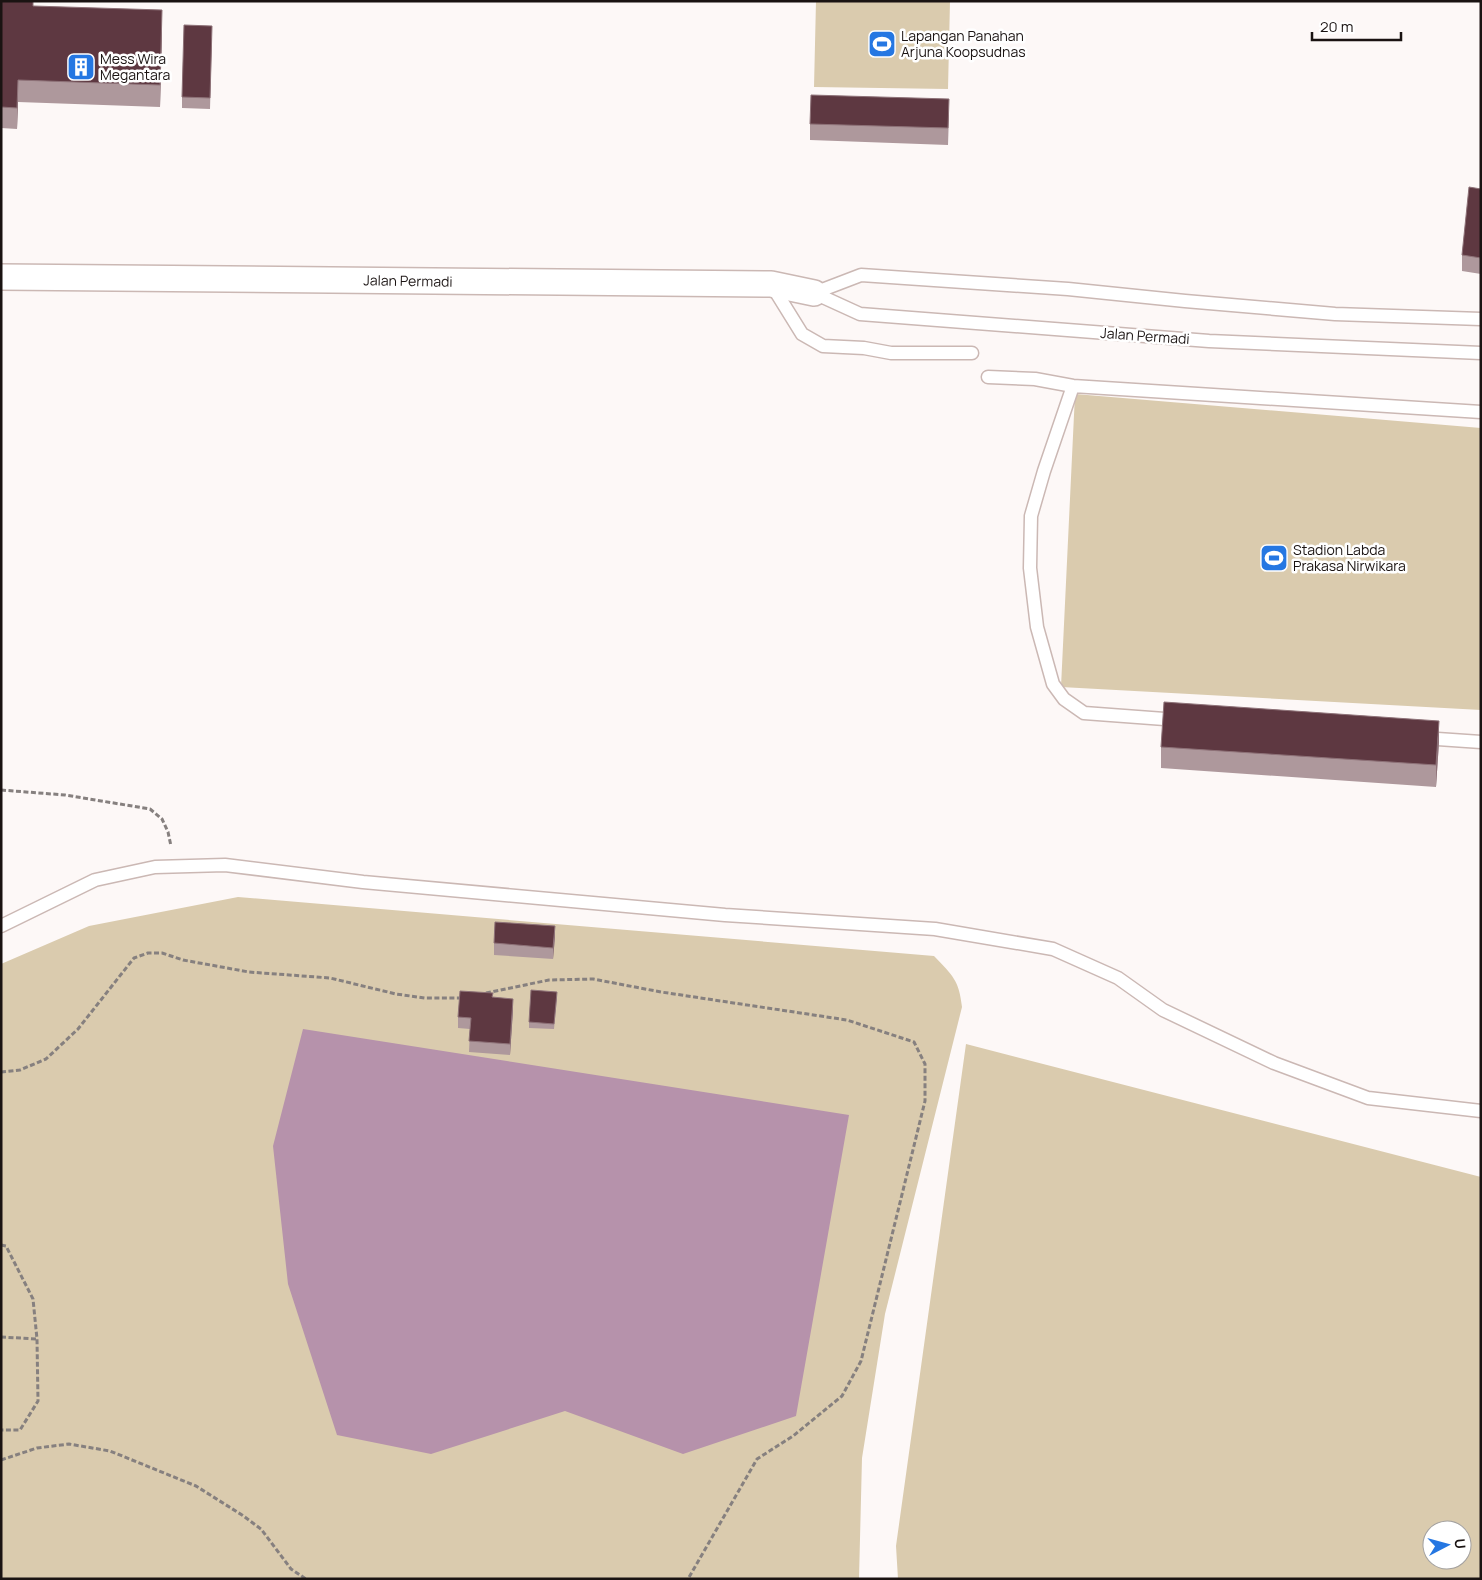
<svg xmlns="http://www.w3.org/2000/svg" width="1482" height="1580" font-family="Manrope,sans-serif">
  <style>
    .green { fill: #dacbae; fill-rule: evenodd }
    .water { fill: #b692ab }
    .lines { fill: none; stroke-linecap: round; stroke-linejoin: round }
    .service-casing { stroke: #cbb8b4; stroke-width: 15 }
    .minor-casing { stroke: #cbb8b4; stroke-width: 28 }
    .path { stroke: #86807f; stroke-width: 3; stroke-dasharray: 5 2.5; stroke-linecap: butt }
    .service { stroke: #fff; stroke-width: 12 }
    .minor { stroke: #fff; stroke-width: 25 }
    .wall { fill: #ae989c }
    .shaded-wall { fill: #8e7278 }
    .building { fill: #5e3841; stroke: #8e7278 }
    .labels { text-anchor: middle; stroke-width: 5; stroke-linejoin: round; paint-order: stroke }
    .poi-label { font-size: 14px; fill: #1a1312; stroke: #fff; text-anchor: start }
    .street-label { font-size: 14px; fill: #1a1312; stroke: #fff }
  </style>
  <rect width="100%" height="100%" fill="#fdf8f7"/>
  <path class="green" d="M 816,1 L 950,1 L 948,89 L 814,87 Z
    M 1075,394 L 1481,428 L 1481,710 L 1061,687 Z
    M 238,897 L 934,956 C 953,976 959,980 962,1007 L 885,1314 L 862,1458 L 859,1579 L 1,1579 L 1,964 L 89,926 Z
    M 966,1044 L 1481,1177 L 1481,1579 L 898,1579 L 896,1546 ZM 1432,1530 L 1462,1530 L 1462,1560 L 1432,1560 Z"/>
  <path class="water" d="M 303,1029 L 849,1115 L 796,1416 L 683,1454 L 565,1411 L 431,1454 L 337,1435 L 288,1284 L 273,1146 Z"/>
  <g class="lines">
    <defs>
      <path id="service" d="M 771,284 L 802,334 L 823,346 L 864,348 L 891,353 L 972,353
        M 814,293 L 860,314 L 1209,341 L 1481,353
        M 814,293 L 861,275 L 1068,289 L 1185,301 L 1335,314 L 1481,319
        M 988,377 L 1035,379 L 1073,386 L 1481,412
        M 1073,386 L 1044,471 L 1031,516 L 1030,568 L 1037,627 L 1053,684 L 1064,699 L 1084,713 L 1178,720
        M 1423,738 L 1481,742
        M 1,926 L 95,880 L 155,867 L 225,865 L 363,882 L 725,915 L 935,929 L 1053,949 L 1118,978 L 1163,1010 L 1274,1063 L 1368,1098 L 1481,1111"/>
      <path id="minor" d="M 1,277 L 771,284 L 814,293"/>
    </defs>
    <use href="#service" class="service-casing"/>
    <use href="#minor" class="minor-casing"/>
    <path class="path" d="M 1,790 L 65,795 L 150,809 L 162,819 L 168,832 L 171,846
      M 486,993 L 549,980 L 593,979 L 661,992 L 847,1020 L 914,1042 L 925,1064 L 925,1101 L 861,1361 L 842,1396 L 793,1436 L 757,1459 L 688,1579
      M 1,1072 L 20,1070 L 46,1059 L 78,1029 L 134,958 L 148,953 L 162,953 L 183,960 L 249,972 L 330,978 L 396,994 L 425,998 L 463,998
      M 1,1245 L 6,1246 L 33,1299 L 37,1339 L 38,1401 L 20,1430 L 1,1430
      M 1,1337 L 37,1339
      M 1,1460 L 37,1448 L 69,1444 L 110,1451 L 196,1486 L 242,1515 L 261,1529 L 291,1569 L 306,1579"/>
    <use href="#service" class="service"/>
    <use href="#minor" class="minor"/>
  </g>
  <path class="wall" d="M 1,1 L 34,6 L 162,32 L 160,107 L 18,102 L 17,129 L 1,128 Z
    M 212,37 L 210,109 L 182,108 L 182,97 Z
    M 949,115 L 948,145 L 810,140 L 810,124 Z
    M 1481,189 L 1481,274 L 1462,271 L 1462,255 Z
    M 1439,742 L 1436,787 L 1161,768 L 1161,747 Z
    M 555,937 L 553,959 L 494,955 L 494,943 Z
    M 493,997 L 513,1010 L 510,1055 L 469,1052 L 470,1029 L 458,1028 L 458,1017 Z
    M 557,998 L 554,1029 L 529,1028 L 529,1022 Z"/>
  <path class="shaded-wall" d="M 162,10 L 162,32 L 160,107 L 160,85 Z
    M 18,80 L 18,102 L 17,129 L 17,108 Z
    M 1439,721 L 1439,742 L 1436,787 L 1436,765 Z
    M 555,926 L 555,937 L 553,959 L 553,948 Z
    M 513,999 L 513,1010 L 510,1055 L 510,1044 Z"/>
  <path class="building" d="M 1,1 L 33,1 L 33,6 L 162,10 L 160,85 L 18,80 L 17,108 L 1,107 Z
    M 184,25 L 212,26 L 210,98 L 182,97 Z
    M 811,95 L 949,99 L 948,128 L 810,124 Z
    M 1469,187 L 1481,189 L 1481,258 L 1462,255 Z
    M 1164,702 L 1439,721 L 1436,765 L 1161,747 Z
    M 495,922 L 555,926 L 553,948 L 494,943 Z
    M 531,990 L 557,992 L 554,1024 L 529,1022 Z
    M 460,991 L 493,993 L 492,997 L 513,999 L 510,1044 L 469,1041 L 471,1018 L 458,1017 Z"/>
  <defs>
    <symbol id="stadium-square" viewBox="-11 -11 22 22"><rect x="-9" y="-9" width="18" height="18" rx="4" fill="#2577e2" stroke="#fff"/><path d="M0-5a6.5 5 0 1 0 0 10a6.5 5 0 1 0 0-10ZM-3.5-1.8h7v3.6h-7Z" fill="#fff"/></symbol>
    <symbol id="building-square" viewBox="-11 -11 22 22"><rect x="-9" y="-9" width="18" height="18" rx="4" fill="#2577e2" stroke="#fff"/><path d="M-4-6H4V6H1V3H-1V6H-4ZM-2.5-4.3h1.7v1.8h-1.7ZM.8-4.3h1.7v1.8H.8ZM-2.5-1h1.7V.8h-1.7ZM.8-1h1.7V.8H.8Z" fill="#fff"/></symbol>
  </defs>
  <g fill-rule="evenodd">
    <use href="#stadium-square" x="866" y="28" width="32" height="32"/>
    <use href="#building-square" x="65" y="51" width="32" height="32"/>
    <use href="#stadium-square" x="1258" y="542" width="32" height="32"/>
  </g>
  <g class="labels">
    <g class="poi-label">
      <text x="901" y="41">Lapangan Panahan<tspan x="901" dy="16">Arjuna Koopsudnas</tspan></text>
      <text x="100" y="64">Mess Wira<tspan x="100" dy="16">Megantara</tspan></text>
      <text x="1293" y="555">Stadion Labda<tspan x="1293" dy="16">Prakasa Nirwikara</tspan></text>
    </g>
    <g class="street-label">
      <text transform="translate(408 281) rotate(1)" y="5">Jalan Permadi</text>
      <text transform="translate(1145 336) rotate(4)" y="5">Jalan Permadi</text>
    </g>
  </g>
  <rect width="1482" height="1580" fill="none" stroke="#1a1312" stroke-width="5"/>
  <g transform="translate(1447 1545) rotate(84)"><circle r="24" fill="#ffffff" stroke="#a3a1a0"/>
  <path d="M0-4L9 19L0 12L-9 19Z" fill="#2577e2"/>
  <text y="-8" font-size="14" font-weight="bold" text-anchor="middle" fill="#1a1312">U</text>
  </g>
  <path d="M1312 32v8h89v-8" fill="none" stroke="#1a1312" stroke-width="2.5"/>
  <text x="1320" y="32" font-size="15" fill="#1a1312" stroke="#ffffff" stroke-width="4" paint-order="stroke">20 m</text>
</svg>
